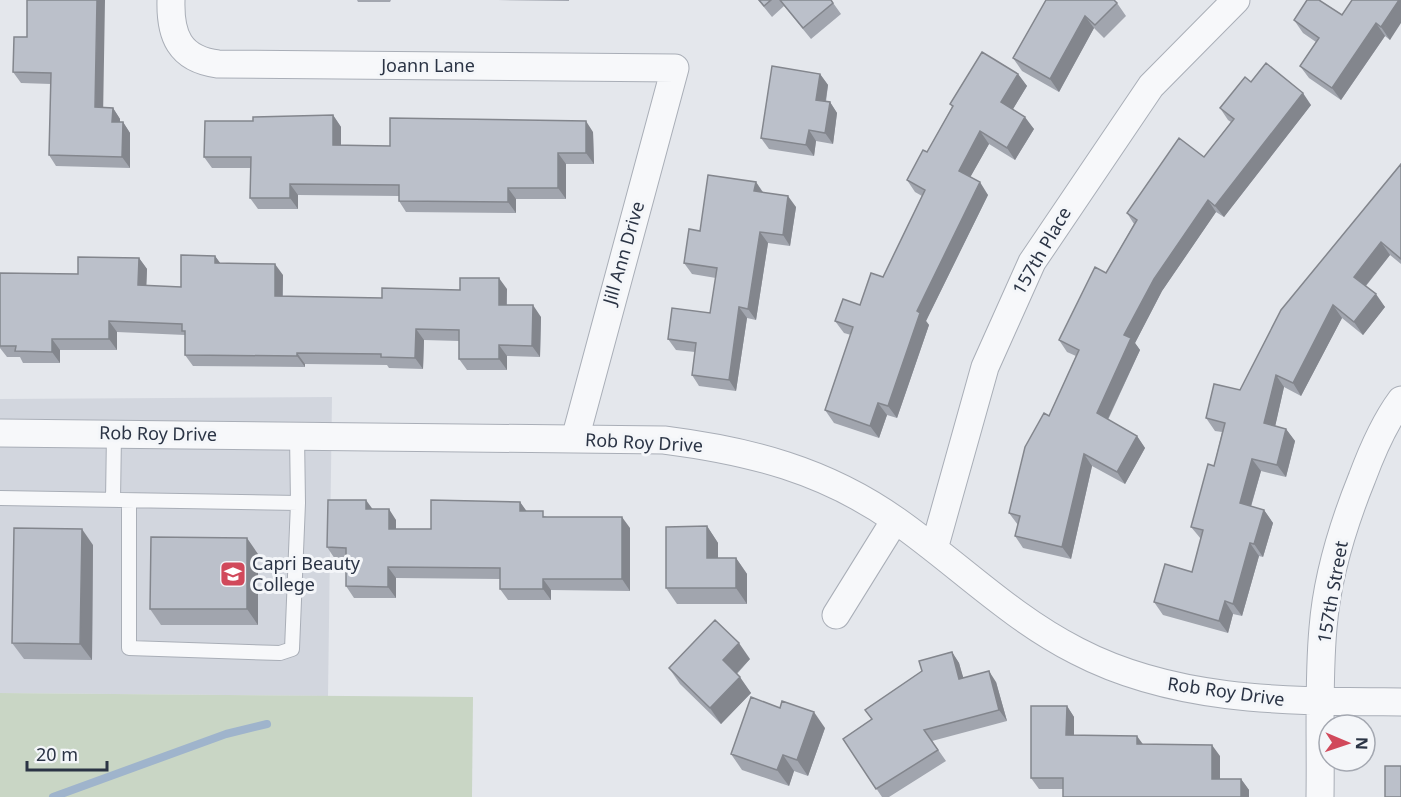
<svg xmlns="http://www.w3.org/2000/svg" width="1401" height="797" font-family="'Noto Sans',sans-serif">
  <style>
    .built { fill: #d2d6de }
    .green { fill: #c9d6c5 }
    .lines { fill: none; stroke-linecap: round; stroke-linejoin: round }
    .stream { stroke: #9fb4cc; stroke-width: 8 }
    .service-casing { stroke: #a9aeb7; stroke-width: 16 }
    .minor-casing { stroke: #a9aeb7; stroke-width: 29 }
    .service { stroke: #f7f8fa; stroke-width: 14 }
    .minor { stroke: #f7f8fa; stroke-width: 27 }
    .wall { fill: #a1a5ae }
    .shaded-wall { fill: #83868d }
    .building { fill: #bbc0ca; stroke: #83868d; stroke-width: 1.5 }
    .labels { text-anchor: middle; stroke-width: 6; stroke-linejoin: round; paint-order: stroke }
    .street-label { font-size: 18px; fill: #2b3445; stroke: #f4f6f9 }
    .poi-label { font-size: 18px; fill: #2b3445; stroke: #f4f6f9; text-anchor: start }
  </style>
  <rect width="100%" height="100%" fill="#e4e7ec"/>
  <path class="built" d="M 332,397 L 328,696 L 0,693 L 0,399 Z"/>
  <path class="green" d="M 0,693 L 473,697 L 472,797 L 0,797 Z"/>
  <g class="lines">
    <path class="stream" d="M 53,797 L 226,734 L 267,724"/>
    <defs>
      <path id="service" d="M 297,436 L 298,503
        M 0,498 L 298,503 L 292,649 L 280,653 L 129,648 L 129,501
        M 113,500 L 114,434"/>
      <path id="minor" d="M 171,0 C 170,35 179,59 218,64 L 675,68 L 575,439
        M 0,433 L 664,440 C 750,451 825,470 897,521 C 958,564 1010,617 1077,651 C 1177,703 1291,701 1401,702
        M 934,549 L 985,367 L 1032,262 L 1151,86 L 1236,0
        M 836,615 L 895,520
        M 1320,797 C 1321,741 1318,683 1323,628 C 1327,577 1343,525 1362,478 C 1372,451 1384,423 1401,400"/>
    </defs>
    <use href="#service" class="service-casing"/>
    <use href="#minor" class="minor-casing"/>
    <use href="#service" class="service"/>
    <use href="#minor" class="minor"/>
  </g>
  <path class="wall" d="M 357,0 L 391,0 L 390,2 L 358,2 Z
    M 498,0 L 569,0 L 569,1 Z
    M 758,0 L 831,0 L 841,14 L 811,39 L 784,6 L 772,17 Z
    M 1046,0 L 1117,3 L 1126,16 L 1104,38 L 1094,28 L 1059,92 L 1022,71 L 1013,58 Z
    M 1401,0 L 1390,40 L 1385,36 L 1341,100 L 1309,78 L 1300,66 L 1316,42 L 1303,33 L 1294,20 L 1342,15 Z
    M 27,37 L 103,108 L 113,108 L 120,119 L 120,122 L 123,122 L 130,133 L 130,168 L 56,166 L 49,155 L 51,84 L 21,83 L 13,72 Z
    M 820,74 L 828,85 L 826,102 L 830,102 L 837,113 L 833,144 L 816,141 L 814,156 L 769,149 L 761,138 Z
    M 1018,74 L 1027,86 L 1013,109 L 1034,129 L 1015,160 L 989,144 L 970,177 L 988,195 L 926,321 L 929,325 L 897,418 L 887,415 L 879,438 L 834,423 L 825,410 L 851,335 L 844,333 L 835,321 L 860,305 L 883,277 L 922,196 L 915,192 L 907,180 L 927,152 L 952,107 L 950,104 Z
    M 1251,82 L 1311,105 L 1224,217 L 1216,212 L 1162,291 L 1135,343 L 1140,350 L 1108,420 L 1137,436 L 1145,448 L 1125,484 L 1092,466 L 1071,559 L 1023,548 L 1015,536 L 1018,525 L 1009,513 L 1049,416 L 1076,356 L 1067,352 L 1059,340 L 1106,273 L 1134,224 L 1127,213 L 1204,157 L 1231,122 L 1228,120 L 1220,108 Z
    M 333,115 L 341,127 L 341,146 L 390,146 L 593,132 L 594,164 L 566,164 L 566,199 L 516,199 L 516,213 L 406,212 L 399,201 L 399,196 L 298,195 L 298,209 L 258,209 L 250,198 L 250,168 L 212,168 L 204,157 L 253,121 Z
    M 1401,164 L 1401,264 L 1390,255 L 1366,286 L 1385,307 L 1363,335 L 1342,318 L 1301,396 L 1284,387 L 1275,426 L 1286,429 L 1295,441 L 1286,477 L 1261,471 L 1251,507 L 1264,510 L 1273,523 L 1263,557 L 1259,556 L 1242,616 L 1233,614 L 1228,633 L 1163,615 L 1154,602 L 1192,572 L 1201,539 L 1191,527 L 1214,466 L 1222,432 L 1215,431 L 1206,418 L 1240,390 Z
    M 756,182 L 763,192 L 796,207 L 790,246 L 768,243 L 756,320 L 747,318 L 736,391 L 699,386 L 692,375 L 695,352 L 676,350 L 668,339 L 710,313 L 716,278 L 692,274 L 684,263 L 700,231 Z
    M 215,256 L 220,263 L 283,275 L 283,296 L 382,298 L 460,290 L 507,289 L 507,305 L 541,317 L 540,357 L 507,356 L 507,370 L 467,370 L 459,359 L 459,341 L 424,340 L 423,369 L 389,368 L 387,365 L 305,364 L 305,367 L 193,366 L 185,355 L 185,335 L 117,332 L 117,350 L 60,350 L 60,363 L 23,363 L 20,357 L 7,357 L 0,348 L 0,273 L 78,274 L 139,258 L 147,269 L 146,286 L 181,287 Z
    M 520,502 L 526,511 L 547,517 L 630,528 L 630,591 L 551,590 L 551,600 L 508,600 L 500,589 L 500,579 L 396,578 L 396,598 L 354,598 L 346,586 L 346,559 L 335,559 L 327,547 L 372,509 L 396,520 L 396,529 L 431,529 Z
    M 707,526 L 718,543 L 718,558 L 736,558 L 747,574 L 747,604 L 677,604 L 666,588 Z
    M 93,545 L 92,660 L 24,659 L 12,643 Z
    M 258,554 L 258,625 L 161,625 L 150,609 Z
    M 952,652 L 959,663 L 963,678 L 996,682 L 1007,721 L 932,741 L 946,761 L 889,797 L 882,797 L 843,739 L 872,719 Z
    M 750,659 L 737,674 L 751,693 L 721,724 L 680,684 L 669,668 Z
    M 1067,706 L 1074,717 L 1074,735 L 1143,744 L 1220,756 L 1220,779 L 1241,779 L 1249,790 L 1249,797 L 1063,797 L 1063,789 L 1039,789 L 1031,778 Z
    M 825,728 L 808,776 L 794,771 L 789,786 L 742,770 L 731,754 Z"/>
  <path class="shaded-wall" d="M 97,0 L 105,0 L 103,118 L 95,107 Z
    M 1399,0 L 1401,0 L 1401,23 L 1390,40 L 1381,27 Z
    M 1085,16 L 1094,28 L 1059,92 L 1050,79 Z
    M 1376,23 L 1385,36 L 1341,100 L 1332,88 Z
    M 820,74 L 828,85 L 824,111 L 816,100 Z
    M 1018,74 L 1027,86 L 1010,114 L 1001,102 Z
    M 1303,93 L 1311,105 L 1224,217 L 1215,206 Z
    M 830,102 L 837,113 L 833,144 L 825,133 Z
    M 113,108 L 120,119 L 120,133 L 112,122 Z
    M 333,115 L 341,127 L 341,157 L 333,145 Z
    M 1025,117 L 1034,129 L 1015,160 L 1007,148 Z
    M 586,121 L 593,132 L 594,164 L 586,153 Z
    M 123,122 L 130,133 L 130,168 L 122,157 Z
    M 809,130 L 816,141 L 814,156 L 806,145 Z
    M 980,131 L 989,144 L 967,183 L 959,171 Z
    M 558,153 L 566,164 L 566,199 L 558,188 Z
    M 756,182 L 763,193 L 754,191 Z
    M 980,182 L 988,195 L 926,321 L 929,325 L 897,418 L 888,406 L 917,311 Z
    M 290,184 L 298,195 L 298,209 L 290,198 Z
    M 508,188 L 516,199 L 516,213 L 508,202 Z
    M 788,196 L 796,207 L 790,246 L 783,235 Z
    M 1208,200 L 1216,212 L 1162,291 L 1135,343 L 1140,350 L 1105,425 L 1097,413 L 1124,335 L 1154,279 Z
    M 760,232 L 768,243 L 756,320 L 748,309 Z
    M 1381,242 L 1390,255 L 1363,289 L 1354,277 Z
    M 215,256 L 223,267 L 215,263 Z
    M 139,258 L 147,269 L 146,296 L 138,285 Z
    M 275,264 L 283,275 L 282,307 L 275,296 Z
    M 499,278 L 507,289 L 506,316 L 499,305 Z
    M 1376,294 L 1385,307 L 1363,335 L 1354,322 Z
    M 533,305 L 541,317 L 540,357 L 532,346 Z
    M 1333,305 L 1342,318 L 1301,396 L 1293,383 Z
    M 739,307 L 747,318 L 736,391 L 729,380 Z
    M 109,321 L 117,332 L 117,350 L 109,339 Z
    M 416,329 L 424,340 L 423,369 L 415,358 Z
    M 52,339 L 60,350 L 60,363 L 52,352 Z
    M 499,345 L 507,356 L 507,370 L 499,359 Z
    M 297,353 L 305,364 L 305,367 L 297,356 Z
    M 1276,375 L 1284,387 L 1273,436 L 1264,423 Z
    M 878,403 L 887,415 L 879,438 L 870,426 Z
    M 1286,429 L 1295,441 L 1286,477 L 1277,465 Z
    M 1137,436 L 1145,448 L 1125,484 L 1117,472 Z
    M 1084,454 L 1092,466 L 1071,559 L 1062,547 Z
    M 1252,459 L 1261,471 L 1248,516 L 1240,503 Z
    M 366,500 L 374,511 L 366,509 Z
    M 520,502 L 528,513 L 520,511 Z
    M 389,509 L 396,520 L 396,540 L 389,529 Z
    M 1264,510 L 1273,523 L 1263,557 L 1254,544 Z
    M 622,517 L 630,528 L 630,591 L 622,579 Z
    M 707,526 L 718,543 L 718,574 L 707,558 Z
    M 82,529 L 93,545 L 92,660 L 80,644 Z
    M 247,538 L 258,554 L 258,625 L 247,609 Z
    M 1250,543 L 1259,556 L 1242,616 L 1233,604 Z
    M 736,558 L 747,574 L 747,604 L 736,588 Z
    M 388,567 L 396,578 L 396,598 L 388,587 Z
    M 543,579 L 551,590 L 551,600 L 543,589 Z
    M 1225,601 L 1233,614 L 1228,633 L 1219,621 Z
    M 739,643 L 750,659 L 734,676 L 723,660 Z
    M 952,652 L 959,663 L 967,690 L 959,679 Z
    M 989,671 L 996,682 L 1007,721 L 999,710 Z
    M 740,677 L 751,693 L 721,724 L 710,708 Z
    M 1067,706 L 1074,717 L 1074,746 L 1066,735 Z
    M 814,712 L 825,728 L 808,776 L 797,760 Z
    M 1137,736 L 1145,747 L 1137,744 Z
    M 1212,745 L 1220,756 L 1220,790 L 1212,779 Z
    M 783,755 L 794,771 L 789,786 L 777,770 Z
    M 1241,779 L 1249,790 L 1249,797 L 1241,797 Z"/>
  <path class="building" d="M 27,0 L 97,0 L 95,107 L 113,108 L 112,122 L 123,122 L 122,157 L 49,155 L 51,73 L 13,72 L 14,37 L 27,37 Z
    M 759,0 L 771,0 L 764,6 Z
    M 780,0 L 831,0 L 833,3 L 803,28 Z
    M 1046,0 L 1114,0 L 1117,3 L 1095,25 L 1085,16 L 1050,79 L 1013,58 Z
    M 1307,0 L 1319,0 L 1342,15 L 1352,0 L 1399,0 L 1381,27 L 1376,23 L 1332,88 L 1300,66 L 1319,38 L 1294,20 Z
    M 982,52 L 1018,74 L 1001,102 L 1025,117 L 1007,148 L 980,131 L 959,171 L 980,182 L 917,311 L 920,313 L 888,406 L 878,403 L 870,426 L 825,410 L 853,327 L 835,321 L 843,299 L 860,305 L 871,273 L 883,277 L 925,190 L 907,180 L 923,150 L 927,152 L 953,106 L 950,104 Z
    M 1266,63 L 1303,93 L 1215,206 L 1208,200 L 1154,279 L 1124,335 L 1131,338 L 1097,413 L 1137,436 L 1117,472 L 1084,454 L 1062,547 L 1015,536 L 1020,516 L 1009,513 L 1025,447 L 1044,413 L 1049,416 L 1079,350 L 1059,340 L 1095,267 L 1106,273 L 1137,220 L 1127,213 L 1179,138 L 1204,157 L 1234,119 L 1220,108 L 1245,77 L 1251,82 Z
    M 772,66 L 820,74 L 816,100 L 830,102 L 825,133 L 809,130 L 806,145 L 761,138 Z
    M 333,115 L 333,145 L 390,146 L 390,118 L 586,121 L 586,153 L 558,153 L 558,188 L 508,188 L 508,202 L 399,201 L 399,185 L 290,184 L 290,198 L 250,198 L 251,157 L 204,157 L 205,121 L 253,121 L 253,117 Z
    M 1401,164 L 1401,259 L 1381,242 L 1354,277 L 1376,294 L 1354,322 L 1333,305 L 1293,383 L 1276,375 L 1264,423 L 1286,429 L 1277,465 L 1252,459 L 1240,503 L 1264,510 L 1254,544 L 1250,543 L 1233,604 L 1225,601 L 1219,621 L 1154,602 L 1165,564 L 1192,572 L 1203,530 L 1191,527 L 1208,464 L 1214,466 L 1225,423 L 1206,418 L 1214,384 L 1240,390 L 1281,310 Z
    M 708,175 L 756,182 L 754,191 L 788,196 L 783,235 L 760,232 L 748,309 L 739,307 L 729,380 L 692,375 L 696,343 L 668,339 L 672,308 L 710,313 L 717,268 L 684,263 L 689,229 L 700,231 Z
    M 181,255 L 215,256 L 215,263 L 275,264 L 275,296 L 382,298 L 382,288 L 460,290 L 460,278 L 499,278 L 499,305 L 533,305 L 532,346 L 499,345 L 499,359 L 459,359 L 459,330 L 416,329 L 415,358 L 381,357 L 381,354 L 297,353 L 297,356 L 185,355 L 185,331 L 182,331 L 182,324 L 109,321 L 109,339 L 52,339 L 52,352 L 15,351 L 16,346 L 0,346 L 0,273 L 78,274 L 78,257 L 139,258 L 138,285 L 181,287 Z
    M 328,500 L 366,500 L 366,509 L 389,509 L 389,529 L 431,529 L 431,500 L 520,502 L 520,511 L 543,511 L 543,517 L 622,517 L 622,579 L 543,579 L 543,589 L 500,589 L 500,568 L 388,567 L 388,587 L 346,586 L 346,548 L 327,547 Z
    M 707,526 L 707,558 L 736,558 L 736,588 L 666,588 L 666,527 Z
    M 14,528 L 82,529 L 80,644 L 12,643 Z
    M 151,537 L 247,538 L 247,609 L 150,609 Z
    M 715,620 L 739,643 L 723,660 L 740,677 L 710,708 L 669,668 Z
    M 952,652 L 959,679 L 989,671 L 999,710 L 924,730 L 938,750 L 876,789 L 843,739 L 872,719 L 865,710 L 922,671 L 919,661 Z
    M 751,697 L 780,708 L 782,701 L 814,712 L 797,760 L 783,755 L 777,770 L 731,754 Z
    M 1031,706 L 1067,706 L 1066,735 L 1137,736 L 1137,744 L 1212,745 L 1212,779 L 1241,779 L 1241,797 L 1063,797 L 1063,778 L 1031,778 Z
    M 1385,766 L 1401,766 L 1401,797 L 1385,797 Z"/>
  <defs>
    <symbol id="university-square" viewBox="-11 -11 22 22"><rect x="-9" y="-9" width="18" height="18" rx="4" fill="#d1495b" stroke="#f4f6f9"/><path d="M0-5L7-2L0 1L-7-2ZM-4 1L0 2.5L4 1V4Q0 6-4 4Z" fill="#fff"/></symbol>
  </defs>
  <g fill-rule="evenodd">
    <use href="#university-square" x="218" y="559" width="30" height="30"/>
  </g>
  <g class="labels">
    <g class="street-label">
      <text x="428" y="72">Joann Lane</text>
      <text transform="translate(1042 251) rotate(-60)" y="6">157th Place</text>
      <text transform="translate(624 253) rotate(-74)" y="6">Jill Ann Drive</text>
      <text transform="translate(158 434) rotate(1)" y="6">Rob Roy Drive</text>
      <text transform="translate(644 443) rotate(3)" y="6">Rob Roy Drive</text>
      <text transform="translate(1333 592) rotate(-80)" y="6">157th Street</text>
      <text transform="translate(1226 692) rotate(8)" y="6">Rob Roy Drive</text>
    </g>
    <g class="poi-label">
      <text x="252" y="570">Capri Beauty<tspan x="252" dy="21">College</tspan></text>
    </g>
  </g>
  <g transform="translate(1347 743) rotate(92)"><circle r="28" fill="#f4f6f9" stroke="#a4a8b1" stroke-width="1.5"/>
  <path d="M0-4.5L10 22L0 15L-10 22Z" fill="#d1495b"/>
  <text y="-9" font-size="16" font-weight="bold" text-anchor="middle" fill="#2b3445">N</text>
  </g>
  <path d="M27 761v9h80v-9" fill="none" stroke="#2b3445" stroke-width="3"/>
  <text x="36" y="761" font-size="18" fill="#2b3445" stroke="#f4f6f9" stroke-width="4.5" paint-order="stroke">20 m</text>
</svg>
